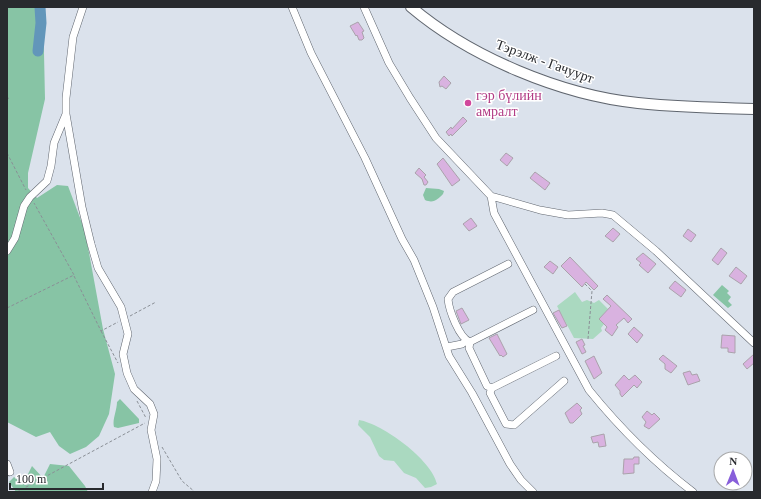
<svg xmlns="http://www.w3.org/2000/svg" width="761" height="499" font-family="Georgia,serif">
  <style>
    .green { fill: #aad9c0 }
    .forest { fill: #87c4a5 }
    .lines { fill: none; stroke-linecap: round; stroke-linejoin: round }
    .river { stroke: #6296ba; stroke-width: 11 }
    .building { fill: #d9b2e0; stroke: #aaa2ab }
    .minor-casing { stroke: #60666f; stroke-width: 8 }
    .secondary-casing { stroke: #60666f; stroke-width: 12 }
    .path { stroke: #8a8f96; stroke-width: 1; stroke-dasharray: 3 2; stroke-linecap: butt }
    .minor { stroke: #fff; stroke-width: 7 }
    .secondary { stroke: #fff; stroke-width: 10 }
    .hotel-dot { fill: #d1479c; stroke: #fff; stroke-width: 1.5 }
    .labels { text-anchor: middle; stroke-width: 3; stroke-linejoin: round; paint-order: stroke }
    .street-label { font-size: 14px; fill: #282a2e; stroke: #fff }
    .hotel-label { font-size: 14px; fill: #b23c85; stroke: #fff; text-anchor: start }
  </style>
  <rect width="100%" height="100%" fill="#dbe2ec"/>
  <path class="green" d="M 575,292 L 582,302 L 587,300 L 594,303 L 599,300 L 608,309 L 599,319 L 604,324 L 601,328 L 602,331 L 593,339 L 574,338 L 557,306 Z
    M 359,420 C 383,424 432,460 437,484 L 431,487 L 425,488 L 416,478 L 404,473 L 394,461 L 384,460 L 379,456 L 370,437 L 358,425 Z"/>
  <path class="forest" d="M 7,7 L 43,7 L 45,99 L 28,173 L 28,188 L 37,198 L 57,185 L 68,186 L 85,231 L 103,329 L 115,374 L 109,414 L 99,436 L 86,447 L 70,454 L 59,446 L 50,432 L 36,437 L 7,422 Z
    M 426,188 L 439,189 L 444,191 L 443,194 C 438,199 434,204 425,200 L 423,195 Z
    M 722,285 L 729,291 L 727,293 L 731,297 L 728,301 L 732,305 L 728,308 L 713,295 Z
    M 120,399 L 139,419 L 139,423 L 118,428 L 114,427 C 112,420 117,410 117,402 Z
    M 50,464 L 69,466 L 85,486 L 88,492 L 16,492 L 9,482 L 14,477 L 25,485 L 31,484 L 28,474 L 32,466 L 43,478 Z"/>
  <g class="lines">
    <path class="river" d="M 38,51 L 41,23 L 40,7"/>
  </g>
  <path class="building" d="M 358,22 L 364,31 L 362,32 L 364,38 L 362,40 L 359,40 L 357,35 L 356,36 L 350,26 Z
    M 444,76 L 451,83 L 446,89 L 442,86 L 440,87 L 439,82 Z
    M 463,117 L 467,121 L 452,136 L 451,134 L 449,136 L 446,132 L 451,127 L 452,129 Z
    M 506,153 L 513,158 L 507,166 L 500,160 Z
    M 443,158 L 460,180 L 452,186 L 437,164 Z
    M 419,168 L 426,175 L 424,177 L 428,182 L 426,185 L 424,185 L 422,179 L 415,173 Z
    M 535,172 L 550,183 L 545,190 L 530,178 Z
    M 471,218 L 477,226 L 469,231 L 463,224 Z
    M 613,228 L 620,234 L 613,242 L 605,236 Z
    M 688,229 L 696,235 L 691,242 L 683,236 Z
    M 721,248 L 727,253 L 718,265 L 712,260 Z
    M 643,253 L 656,264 L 648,273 L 639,265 L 641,263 L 636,259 Z
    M 570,257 L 598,286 L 594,290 L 586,282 L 582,287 L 561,266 Z
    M 550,261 L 558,267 L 553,274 L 544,267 Z
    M 736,267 L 747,276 L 741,284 L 729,276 Z
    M 675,281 L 686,290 L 681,297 L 669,288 Z
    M 607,295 L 632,319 L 628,323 L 624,318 L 616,325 L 618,327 L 612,336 L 605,330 L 607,327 L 599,319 L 611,306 L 603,299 Z
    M 462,308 L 469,320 L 461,324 L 456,311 Z
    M 559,310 L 567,326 L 562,328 L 553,313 Z
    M 634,327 L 643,335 L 637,343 L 628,334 Z
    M 497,334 L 507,354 L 503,357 L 501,355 L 500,356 L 489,338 Z
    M 722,335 L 735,336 L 735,353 L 728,352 L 728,348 L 721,348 Z
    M 582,339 L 585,345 L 583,346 L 586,352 L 582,354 L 576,342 Z
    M 754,354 L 754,363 L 747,369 L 743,364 Z
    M 663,355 L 677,366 L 671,373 L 665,369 L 665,364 L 659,359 Z
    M 594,356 L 602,373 L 594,379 L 585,361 Z
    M 690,371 L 692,375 L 697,374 L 700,381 L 688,385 L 683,373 Z
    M 624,375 L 629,380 L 635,375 L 642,382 L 637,388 L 634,385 L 622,397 L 620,394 L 620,391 L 615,385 Z
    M 577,403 L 582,408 L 580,410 L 582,414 L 573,423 L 570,423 L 565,413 Z
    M 647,411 L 652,415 L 654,413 L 660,419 L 649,429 L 644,426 L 646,422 L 642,417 Z
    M 604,434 L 606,446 L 599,447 L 598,442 L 593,443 L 591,437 Z
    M 634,457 L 639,457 L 639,464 L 634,464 L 634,473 L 623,474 L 624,459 L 633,459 Z"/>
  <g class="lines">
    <defs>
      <path id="minor" d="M 292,7 L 311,53 L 365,158 L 402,239 L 414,260 L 433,307 L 449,356 L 472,393 L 510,464 L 521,480 L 533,492
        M 364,7 L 389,63 L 410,98 L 436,138 L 491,196 L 494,213 L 589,390 C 619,427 655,463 693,492
        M 66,114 L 82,207 L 91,244 L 98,268 L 121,307 L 128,334 L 123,354 L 127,373 L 134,389 L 150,404 L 154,414 L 151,430 L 157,459 L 156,481 L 152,492
        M 491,196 L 540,210 L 568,215 L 602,213 L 613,215 L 656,251 L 754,343
        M 7,251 L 15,238 L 24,206 L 30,197 L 47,181 L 51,166 L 54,143 L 66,114 L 66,98 L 73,37 L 83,7
        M 508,264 L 453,292 L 448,299 C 449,310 459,338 470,342 L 533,310
        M 470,342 L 469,348 L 487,386 L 492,388 L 556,356
        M 447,347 L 462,344 L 466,341
        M 492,388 L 490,393 L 506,424 L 514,425 L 564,381
        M 7,464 L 10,472"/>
      <path id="secondary" d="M 411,7 C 470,57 561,95 638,103 C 677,107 715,108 754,109"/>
    </defs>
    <use href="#minor" class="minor-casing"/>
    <use href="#secondary" class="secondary-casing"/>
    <path class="path" d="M 7,99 L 9,98
      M 7,153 L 26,190
      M 74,276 L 101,331 L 118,322
      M 585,284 L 592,291 L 588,339
      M 7,308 L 74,275 L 34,203
      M 130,316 L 156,302
      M 101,331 L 118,363
      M 137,401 L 146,418
      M 162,447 L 182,481 L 195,492
      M 17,492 L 145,423"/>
    <use href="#minor" class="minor"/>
    <use href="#secondary" class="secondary"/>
  </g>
  <circle class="hotel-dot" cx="468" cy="103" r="4"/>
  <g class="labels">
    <g class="street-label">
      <text transform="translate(545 61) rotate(20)" y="5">Тэрэлж - Гачуурт</text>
    </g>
    <g class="hotel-label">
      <text x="476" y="100">гэр бүлийн<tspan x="476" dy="16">амралт</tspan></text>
    </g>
  </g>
  <rect width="761" height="499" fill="none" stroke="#282a2e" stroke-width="16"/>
  <g transform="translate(733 471) rotate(1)"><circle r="19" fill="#ffffff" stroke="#a9aaab"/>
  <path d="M0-3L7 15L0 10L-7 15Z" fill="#885fda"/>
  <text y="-6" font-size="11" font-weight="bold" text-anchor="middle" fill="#282a2e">N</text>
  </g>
  <path d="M10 483v6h93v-6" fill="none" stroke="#282a2e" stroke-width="2"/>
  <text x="16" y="483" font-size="12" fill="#282a2e" stroke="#ffffff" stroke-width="3" paint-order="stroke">100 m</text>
</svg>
